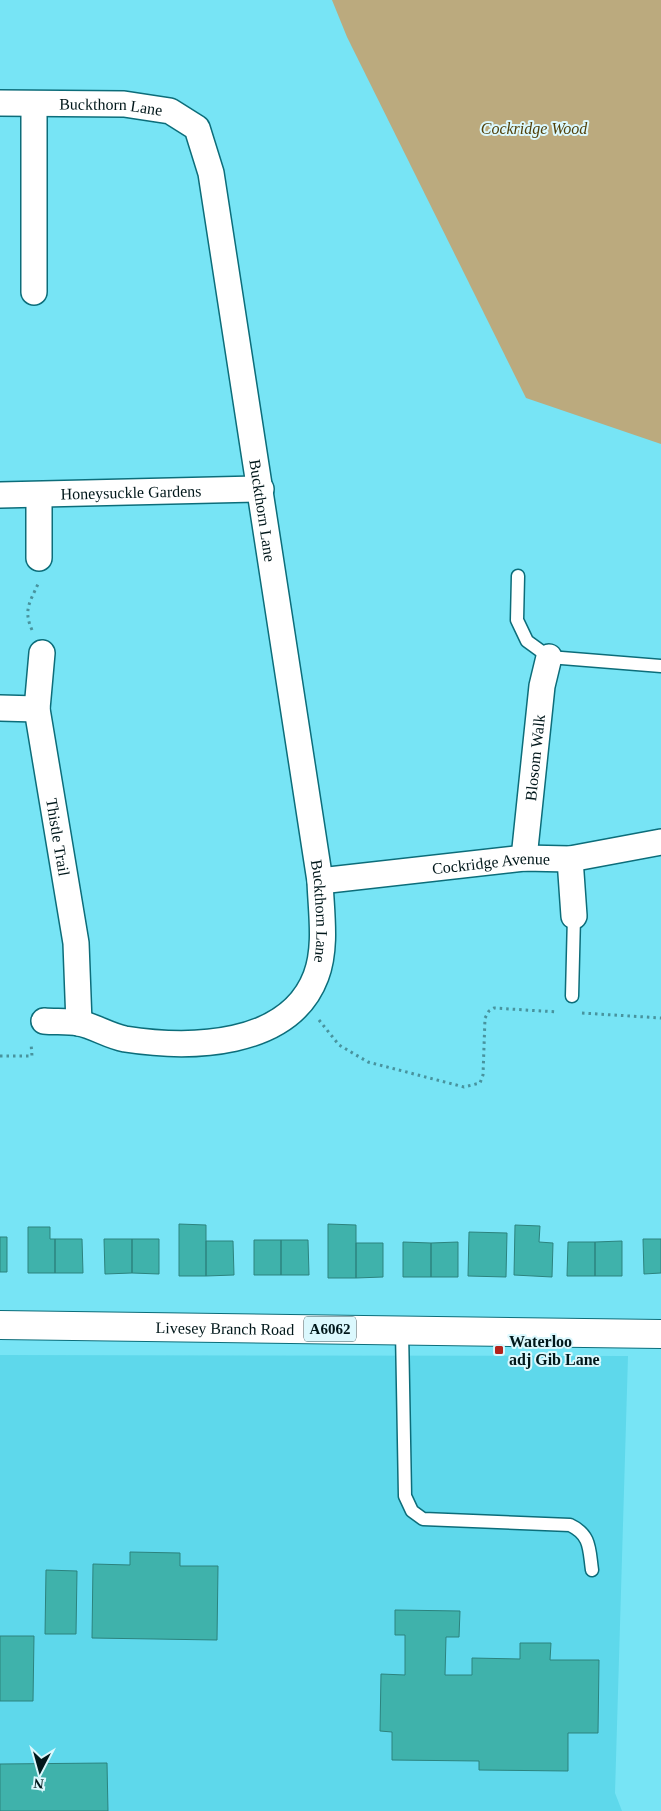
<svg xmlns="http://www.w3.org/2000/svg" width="661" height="1811" font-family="Georgia,serif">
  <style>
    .built { fill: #5ed8eb }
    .green { fill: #bbaa7e }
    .building { fill: #3fb2ab; stroke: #2c837e }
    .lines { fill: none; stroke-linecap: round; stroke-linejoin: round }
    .service-casing { stroke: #0c6d7a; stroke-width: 15 }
    .minor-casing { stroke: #0c6d7a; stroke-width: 28 }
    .primary-casing { stroke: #0c6d7a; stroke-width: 30 }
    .path { stroke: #48939e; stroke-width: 3; stroke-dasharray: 2.5 4; stroke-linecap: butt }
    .service { stroke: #fff; stroke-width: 12 }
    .minor { stroke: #fff; stroke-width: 25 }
    .primary { stroke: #fff; stroke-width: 28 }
    .poi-dot { fill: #b3231b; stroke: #dbf8fd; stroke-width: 2 }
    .labels { text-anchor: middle; stroke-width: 4; stroke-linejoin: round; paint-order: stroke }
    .shield { fill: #dbf8fd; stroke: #425a5e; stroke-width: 1 }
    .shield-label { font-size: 15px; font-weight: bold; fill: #01171a }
    .street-label { font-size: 16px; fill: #01171a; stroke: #dbf8fd }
    .park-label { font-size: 16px; font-style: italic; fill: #513f08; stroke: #dbf8fd }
    .poi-label { font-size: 16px; font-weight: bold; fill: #01171a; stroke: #dbf8fd; text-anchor: start }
  </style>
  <rect width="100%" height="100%" fill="#77e4f5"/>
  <path class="built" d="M 0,1355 L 628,1356 L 615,1793 L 622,1811 L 0,1811 Z"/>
  <path class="green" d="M 332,0 L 661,0 L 661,444 L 526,398 L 347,37 Z"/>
  <path class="building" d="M 179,1224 L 206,1225 L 206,1276 L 179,1276 Z
    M 328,1224 L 356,1225 L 356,1278 L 328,1278 Z
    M 515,1225 L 540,1226 L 539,1242 L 553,1243 L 552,1277 L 514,1275 Z
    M 28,1227 L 50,1227 L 50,1239 L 55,1239 L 55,1273 L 28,1273 Z
    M 469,1232 L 507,1233 L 506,1277 L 468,1276 Z
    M 0,1237 L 7,1237 L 7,1272 L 0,1272 Z
    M 55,1239 L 82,1239 L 83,1273 L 55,1273 Z
    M 104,1239 L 132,1239 L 132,1273 L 105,1274 Z
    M 132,1239 L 159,1239 L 159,1274 L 132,1273 Z
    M 643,1239 L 661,1239 L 661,1273 L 644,1274 Z
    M 254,1240 L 281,1240 L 281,1275 L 254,1275 Z
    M 281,1240 L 308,1240 L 309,1275 L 281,1275 Z
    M 206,1241 L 233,1241 L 234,1275 L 206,1276 Z
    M 622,1241 L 622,1276 L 595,1276 L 595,1242 Z
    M 403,1242 L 431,1243 L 431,1277 L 403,1277 Z
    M 458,1242 L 458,1277 L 431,1277 L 431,1243 Z
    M 568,1242 L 595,1242 L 595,1276 L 567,1276 Z
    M 356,1243 L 383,1243 L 383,1277 L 356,1278 Z
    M 130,1552 L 180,1553 L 180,1566 L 218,1566 L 217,1640 L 92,1638 L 93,1564 L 130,1565 Z
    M 46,1570 L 77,1571 L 76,1634 L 45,1634 Z
    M 395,1610 L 460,1611 L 459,1637 L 446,1637 L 445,1675 L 472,1675 L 472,1658 L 520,1659 L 520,1643 L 551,1643 L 550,1660 L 599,1660 L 598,1733 L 568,1733 L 568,1771 L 479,1770 L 479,1761 L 392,1760 L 392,1732 L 380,1731 L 381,1674 L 405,1675 L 405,1635 L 395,1635 Z
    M 0,1636 L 34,1636 L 33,1701 L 0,1701 Z
    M 107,1763 L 108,1811 L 0,1811 L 0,1764 Z"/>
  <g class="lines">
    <defs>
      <path id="service" d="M 518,576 L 517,620 L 527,641 L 549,657 L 661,666
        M 572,996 L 574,916
        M 402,1330 L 405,1496 L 412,1511 L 423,1519 L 570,1525 C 591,1535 589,1549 592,1570"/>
      <g id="minor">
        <path id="s1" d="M 0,103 L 124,104 L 170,111 L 197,128 L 211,173 L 320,881 C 321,911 327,947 316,976 C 289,1048 189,1049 125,1039 C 109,1036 94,1026 79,1023 C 68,1021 55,1022 44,1021"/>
        <path d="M 34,292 L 34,104"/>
        <path id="s2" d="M 0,495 L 261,489"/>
        <path d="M 39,495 L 39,558"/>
        <path id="s3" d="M 42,653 L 37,709 L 76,943 L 79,1023"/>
        <path d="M 0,708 L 37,709"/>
        <path id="s4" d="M 524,858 L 542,686 L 549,657"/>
        <path d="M 570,859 L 574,916"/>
        <path id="s5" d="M 320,881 L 524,858 L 570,859 L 661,842"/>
      </g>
      <g id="primary">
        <path id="s6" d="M 0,1325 L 661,1334"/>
      </g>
    </defs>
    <use href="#service" class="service-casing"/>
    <use href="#minor" class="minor-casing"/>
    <use href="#primary" class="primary-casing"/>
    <path class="path" d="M 32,630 C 23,610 30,602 38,584
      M 582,1013 L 661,1018
      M 319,1020 L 339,1045 L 368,1062 L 464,1087 L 480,1083 L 483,1075 L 485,1018 L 489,1011 L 494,1008 L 558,1012
      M 0,1056 L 32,1056 L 31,1043"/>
    <use href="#service" class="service"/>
    <use href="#minor" class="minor"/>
    <use href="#primary" class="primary"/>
  </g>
  <rect class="poi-dot" x="494" y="1345" width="10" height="10" rx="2.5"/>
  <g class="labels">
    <rect class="shield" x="304" y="1316.5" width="52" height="25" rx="4"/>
    <g class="shield-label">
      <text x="330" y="1334">A6062</text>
    </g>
    <g class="street-label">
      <text dy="6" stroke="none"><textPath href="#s1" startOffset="111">Buckthorn Lane</textPath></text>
      <text dy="6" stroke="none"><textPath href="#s2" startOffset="131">Honeysuckle Gardens</textPath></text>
      <text dy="6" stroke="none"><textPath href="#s1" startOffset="591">Buckthorn Lane</textPath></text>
      <text dy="6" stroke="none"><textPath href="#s4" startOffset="101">Blosom Walk</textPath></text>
      <text dy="6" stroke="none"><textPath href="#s3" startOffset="186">Thistle Trail</textPath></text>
      <text dy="6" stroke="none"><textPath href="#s5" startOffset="172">Cockridge Avenue</textPath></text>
      <text dy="6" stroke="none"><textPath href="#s1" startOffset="996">Buckthorn Lane</textPath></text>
      <text dy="6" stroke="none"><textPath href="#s6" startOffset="225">Livesey Branch Road</textPath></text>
    </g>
    <g class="park-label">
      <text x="534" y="134">Cockridge Wood</text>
    </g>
    <g class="poi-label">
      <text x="509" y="1347">Waterloo<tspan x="509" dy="18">adj Gib Lane</tspan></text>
    </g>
  </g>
  <g transform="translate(40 1771) rotate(186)" stroke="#dbf8fd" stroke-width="4" paint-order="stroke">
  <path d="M0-4L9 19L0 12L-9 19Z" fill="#01171a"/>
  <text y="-8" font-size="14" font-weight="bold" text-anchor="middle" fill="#01171a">N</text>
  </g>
</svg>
